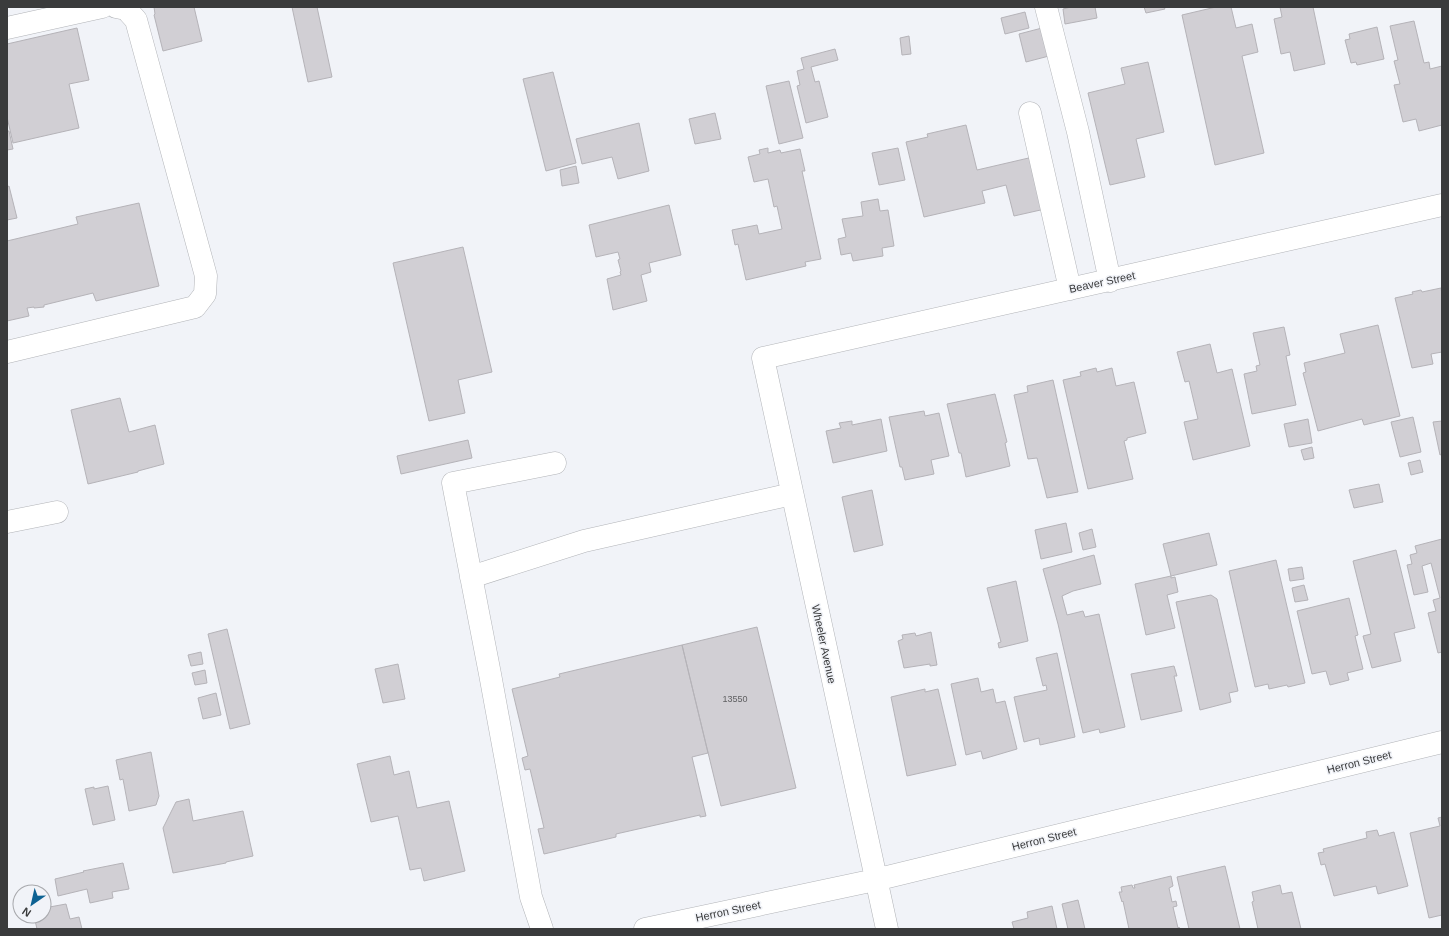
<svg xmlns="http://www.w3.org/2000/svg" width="1449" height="936" font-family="Arial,sans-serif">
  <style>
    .building { fill: #d1cfd4; stroke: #b5b3b8 }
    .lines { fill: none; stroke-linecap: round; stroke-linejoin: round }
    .minor-casing { stroke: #b2b4b8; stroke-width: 23 }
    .minor { stroke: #fff; stroke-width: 22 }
    .labels { text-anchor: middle; stroke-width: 3; stroke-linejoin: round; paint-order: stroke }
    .number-label { font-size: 9px; fill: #606062 }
    .street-label { font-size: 11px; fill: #3a3b3c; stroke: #f1f3f8 }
  </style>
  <rect width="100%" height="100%" fill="#f1f3f8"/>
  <path class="building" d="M 154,7 L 194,7 L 202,41 L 163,51 L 154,15 L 155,14 Z
    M 292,7 L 317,7 L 332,77 L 308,82 Z
    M 1071,7 L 1095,7 L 1097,18 L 1065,24 L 1063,9 Z
    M 1144,7 L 1164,7 L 1165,9 L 1146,13 Z
    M 1216,7 L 1231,7 L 1236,28 L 1252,24 L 1258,52 L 1242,56 L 1264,153 L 1215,165 L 1182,15 Z
    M 1280,7 L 1313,7 L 1325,64 L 1294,71 L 1290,52 L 1281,54 L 1274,19 L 1282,17 Z
    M 1025,12 L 1029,28 L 1005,34 L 1001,18 Z
    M 1414,21 L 1424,63 L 1429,62 L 1430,69 L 1442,66 L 1442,125 L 1419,131 L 1416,119 L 1403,122 L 1394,85 L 1400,84 L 1394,61 L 1398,60 L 1390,26 Z
    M 1377,27 L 1384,59 L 1357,65 L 1356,62 L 1351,63 L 1345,40 L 1350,39 L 1349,34 Z
    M 77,28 L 89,80 L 69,84 L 79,128 L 13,143 L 7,117 L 7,44 Z
    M 1042,28 L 1049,56 L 1026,62 L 1019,34 Z
    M 909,36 L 911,54 L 902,55 L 900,38 Z
    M 835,49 L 838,60 L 811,67 L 815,82 L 819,81 L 828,117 L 806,123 L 797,86 L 800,85 L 797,71 L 804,69 L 801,58 Z
    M 1148,62 L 1164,132 L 1136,139 L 1145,177 L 1110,185 L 1088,93 L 1125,84 L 1121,68 Z
    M 553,72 L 576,163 L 546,171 L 523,79 Z
    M 789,81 L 803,138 L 779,144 L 766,86 Z
    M 715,113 L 721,139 L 695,144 L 689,119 Z
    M 639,123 L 649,171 L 618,179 L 612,157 L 582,164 L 576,139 Z
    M 966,125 L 977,170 L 1033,157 L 1045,209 L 1014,216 L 1006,185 L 982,191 L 985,203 L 924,217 L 906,142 L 928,137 L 927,134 Z
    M 7,131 L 9,131 L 13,149 L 7,150 Z
    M 768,148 L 768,153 L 780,150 L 781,153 L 800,149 L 805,171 L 802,171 L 821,259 L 805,262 L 806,266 L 746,280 L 738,244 L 735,245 L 732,230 L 757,225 L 759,234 L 782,229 L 777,206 L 774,207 L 768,179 L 754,182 L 748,157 L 760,154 L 759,150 Z
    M 898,148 L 905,180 L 879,185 L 872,153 Z
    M 576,166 L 579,183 L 562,186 L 560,170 Z
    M 9,186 L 17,218 L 7,220 L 7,187 Z
    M 878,199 L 880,211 L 888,210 L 894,246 L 882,248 L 883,256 L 853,261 L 851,253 L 841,255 L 838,239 L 846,237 L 842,219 L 863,216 L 861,202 Z
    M 139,203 L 159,286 L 96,301 L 93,293 L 44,305 L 44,307 L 34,308 L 34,307 L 27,308 L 29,316 L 7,321 L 7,241 L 78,224 L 76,217 Z
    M 669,205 L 681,255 L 649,263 L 651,272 L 641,275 L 647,301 L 613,310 L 607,279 L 621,275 L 620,272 L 621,271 L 618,260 L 620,259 L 618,252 L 596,257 L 589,225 Z
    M 463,247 L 492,372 L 458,380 L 465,413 L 429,421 L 393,263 Z
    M 1441,288 L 1442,294 L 1442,352 L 1431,354 L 1433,364 L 1412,368 L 1395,298 L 1413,294 L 1412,292 L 1421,290 L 1422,292 Z
    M 1378,325 L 1400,416 L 1364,425 L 1362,419 L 1318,431 L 1303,373 L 1306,372 L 1304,363 L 1345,353 L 1340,334 Z
    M 1284,327 L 1290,355 L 1286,356 L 1296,405 L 1252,414 L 1244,374 L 1257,371 L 1256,366 L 1260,365 L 1253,333 Z
    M 1210,344 L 1217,373 L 1232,369 L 1250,446 L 1193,460 L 1184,422 L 1198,419 L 1189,381 L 1185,382 L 1177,352 Z
    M 1096,368 L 1097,372 L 1112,368 L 1116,386 L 1134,382 L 1146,433 L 1127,438 L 1127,440 L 1124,441 L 1133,479 L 1088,489 L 1063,380 L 1081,376 L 1080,372 Z
    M 1053,380 L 1078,492 L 1047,498 L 1037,458 L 1028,459 L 1014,395 L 1028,392 L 1027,386 Z
    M 995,394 L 1007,442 L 1005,443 L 1010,466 L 966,477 L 961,453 L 959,453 L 947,404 Z
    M 120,398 L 129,432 L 155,425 L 164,464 L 138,471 L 138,472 L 88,484 L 71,410 Z
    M 924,411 L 925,416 L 939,413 L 949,456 L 931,460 L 934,474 L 905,480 L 902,467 L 900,467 L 889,417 Z
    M 1413,417 L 1421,452 L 1400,457 L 1391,422 Z
    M 881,419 L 887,451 L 833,463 L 826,431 L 841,428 L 839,423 L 852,421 L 852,425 Z
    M 1308,419 L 1312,443 L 1289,447 L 1284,424 Z
    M 1442,421 L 1442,454 L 1440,455 L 1433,422 Z
    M 468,440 L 472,458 L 401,474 L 397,456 Z
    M 1312,447 L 1314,458 L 1304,460 L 1301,450 Z
    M 1420,460 L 1423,472 L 1411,475 L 1408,463 Z
    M 1379,484 L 1383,502 L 1354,508 L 1349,490 Z
    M 872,490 L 883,545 L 854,552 L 842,497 Z
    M 1066,523 L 1072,552 L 1041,559 L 1035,530 Z
    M 1092,529 L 1096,547 L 1083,550 L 1079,533 Z
    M 1209,533 L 1217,565 L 1171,576 L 1163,544 Z
    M 1442,539 L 1442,652 L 1438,653 L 1428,613 L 1436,611 L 1433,600 L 1440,598 L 1431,563 L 1422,566 L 1428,592 L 1414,595 L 1407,565 L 1412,564 L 1410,555 L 1417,553 L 1415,546 Z
    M 1396,550 L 1415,628 L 1394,633 L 1401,661 L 1372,668 L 1363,636 L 1371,634 L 1353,561 Z
    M 1094,555 L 1101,584 L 1073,591 L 1062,596 L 1067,615 L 1083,611 L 1085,617 L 1099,614 L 1125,727 L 1100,733 L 1099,729 L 1083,733 L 1058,624 L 1043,569 Z
    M 1276,560 L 1305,683 L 1288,687 L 1287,685 L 1269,689 L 1268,684 L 1255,687 L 1229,571 Z
    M 1302,567 L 1304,579 L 1290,581 L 1288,569 Z
    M 1171,576 L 1171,578 L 1175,577 L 1178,592 L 1167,595 L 1175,628 L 1146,635 L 1135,584 Z
    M 1016,581 L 1028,641 L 999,648 L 998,643 L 1001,642 L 987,588 Z
    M 1304,585 L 1308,600 L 1295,602 L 1292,588 Z
    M 1211,595 L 1217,599 L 1238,691 L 1229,693 L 1231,702 L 1200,710 L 1176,602 Z
    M 1349,598 L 1358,635 L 1355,636 L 1363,669 L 1347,673 L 1349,680 L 1330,685 L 1326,671 L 1312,674 L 1297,611 Z
    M 757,627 L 796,788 L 721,806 L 682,645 Z
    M 227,629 L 250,724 L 230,729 L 208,634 Z
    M 931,632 L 937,665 L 930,666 L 930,664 L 904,668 L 898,641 L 903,639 L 902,635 L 915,633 L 916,636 Z
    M 682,645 L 708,753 L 692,757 L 706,816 L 700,817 L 700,815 L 616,834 L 616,837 L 544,854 L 538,829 L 544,828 L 530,769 L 525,770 L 522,758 L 528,756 L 512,689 L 560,677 L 559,674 Z
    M 201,652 L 203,664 L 191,666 L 188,655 Z
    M 1057,653 L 1075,737 L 1040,745 L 1039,738 L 1024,742 L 1014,697 L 1047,690 L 1046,685 L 1043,686 L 1036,658 Z
    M 398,664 L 405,699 L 383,703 L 375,669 Z
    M 1174,666 L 1177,676 L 1174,676 L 1182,711 L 1141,720 L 1131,674 Z
    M 205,670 L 207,683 L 195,685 L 192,673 Z
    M 978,678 L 981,692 L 993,689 L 996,703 L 1005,701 L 1017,749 L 983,759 L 981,751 L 966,755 L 951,684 Z
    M 925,689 L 925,692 L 938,689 L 956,765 L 907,776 L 891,697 Z
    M 216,693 L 221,715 L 203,719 L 198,698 Z
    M 151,752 L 159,796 L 156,805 L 129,811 L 123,779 L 120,780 L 116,760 Z
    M 390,756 L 394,775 L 409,771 L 417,808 L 449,801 L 465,871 L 424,881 L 421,868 L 410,870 L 398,816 L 371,822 L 357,764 Z
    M 108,786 L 115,820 L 93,825 L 85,789 L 94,787 L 94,789 Z
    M 189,799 L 193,821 L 243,811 L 253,856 L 226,862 L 226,863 L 173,873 L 163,828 L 176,802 Z
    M 1442,817 L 1442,915 L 1429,918 L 1410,833 L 1440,826 L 1438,818 Z
    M 1377,830 L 1379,836 L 1394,832 L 1408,886 L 1378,894 L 1376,886 L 1334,896 L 1325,864 L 1321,865 L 1318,853 L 1324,852 L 1323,849 L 1367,838 L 1366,832 Z
    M 123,863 L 129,889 L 112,892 L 113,898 L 90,903 L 87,889 L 58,896 L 55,879 L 84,872 L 83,871 Z
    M 1225,866 L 1240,929 L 1189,929 L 1177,877 Z
    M 1171,876 L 1173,886 L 1169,888 L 1172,902 L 1176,901 L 1177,906 L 1173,907 L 1178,928 L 1179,927 L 1180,929 L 1129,929 L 1123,901 L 1122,902 L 1119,892 L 1122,892 L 1121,887 L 1132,885 L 1133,888 L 1135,888 L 1134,885 Z
    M 1280,885 L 1282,894 L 1292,892 L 1301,929 L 1258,929 L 1252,902 L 1254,901 L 1252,892 Z
    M 1078,900 L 1085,929 L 1068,929 L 1062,904 Z
    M 66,904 L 70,919 L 79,917 L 82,929 L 37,929 L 34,916 L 44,916 L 44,908 Z
    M 1052,906 L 1057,929 L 1014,929 L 1012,922 L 1028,918 L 1027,912 Z"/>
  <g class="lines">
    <defs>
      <path id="minor" d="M 1046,7 L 1078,132 L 1110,281
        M 7,28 L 102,7
        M 1030,113 L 1070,289
        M 7,352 L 195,307 L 205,294 L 206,276 L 136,20 L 126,9 L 116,7
        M 7,522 L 57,512
        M 471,577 L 584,541 L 792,494
        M 542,929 L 531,897 L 490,674 L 453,483 L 555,463
        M 645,929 L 875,880 L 1442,742
        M 887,929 L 763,358 L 1442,205"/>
    </defs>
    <use href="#minor" class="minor-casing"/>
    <use href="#minor" class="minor"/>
  </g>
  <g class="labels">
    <g class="number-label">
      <text x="735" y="702">13550</text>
    </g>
    <g class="street-label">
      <text transform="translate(1102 282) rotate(-12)" y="4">Beaver Street</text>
      <text transform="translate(824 644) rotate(78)" y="4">Wheeler Avenue</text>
      <text transform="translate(1359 762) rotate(-14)" y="4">Herron Street</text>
      <text transform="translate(1044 839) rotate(-14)" y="4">Herron Street</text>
      <text transform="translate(728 911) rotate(-12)" y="4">Herron Street</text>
    </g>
  </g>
  <rect width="1449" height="936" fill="none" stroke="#3a3b3c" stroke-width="16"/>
  <g transform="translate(32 904) rotate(214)"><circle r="19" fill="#f1f3f8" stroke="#a8a9ad"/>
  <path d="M0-3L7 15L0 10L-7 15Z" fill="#0d6293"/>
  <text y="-6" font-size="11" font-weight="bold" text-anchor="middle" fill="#3a3b3c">N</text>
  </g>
</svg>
